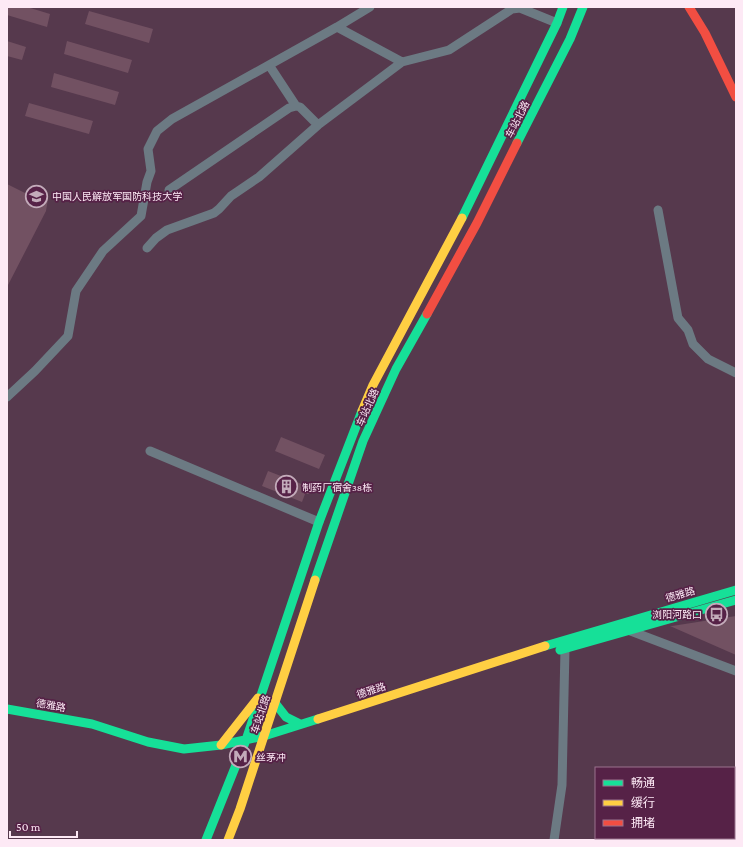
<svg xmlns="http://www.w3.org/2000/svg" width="743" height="847" font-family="'Crimson Pro','Noto Sans SC',serif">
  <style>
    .building { fill: #725162 }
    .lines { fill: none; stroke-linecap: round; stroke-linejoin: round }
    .street { stroke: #6c7a83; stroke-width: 9 }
    .fast { stroke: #16e098; stroke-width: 9 }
    .slow { stroke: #ffcf43; stroke-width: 9 }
    .jam { stroke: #f24e42; stroke-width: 9 }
    .labels { text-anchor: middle; stroke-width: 3.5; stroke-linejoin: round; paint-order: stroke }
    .street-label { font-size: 10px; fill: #fde9f5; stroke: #562247 }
    .poi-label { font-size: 10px; fill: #fde9f5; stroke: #562247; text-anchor: start }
  </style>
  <rect width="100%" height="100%" fill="#56394d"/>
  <path class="building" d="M 7,7 L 27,7 L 50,14 L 47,27 L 7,15 Z
    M 89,11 L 153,29 L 149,43 L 85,24 Z
    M 7,41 L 26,47 L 22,60 L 7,56 Z
    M 67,41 L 132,60 L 128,73 L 64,54 Z
    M 54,73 L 119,92 L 115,105 L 51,87 Z
    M 29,103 L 93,121 L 89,134 L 25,116 Z
    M 7,184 L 29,195 L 33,193 L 48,199 L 46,211 L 7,287 Z
    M 281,437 L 325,455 L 319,469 L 275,451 Z
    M 268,471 L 312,488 L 310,494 L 305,494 L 302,502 L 262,486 Z
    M 736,616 L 736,655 L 670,626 L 672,626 Z"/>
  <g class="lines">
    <path class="street" d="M 337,27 L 402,62
      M 269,65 L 296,106
      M 169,190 L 289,108 L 296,106 L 300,107 L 318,125 L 402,62 L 449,50 L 512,9 L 520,8 L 557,23
      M 658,210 L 678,318 L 688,330 L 693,344 L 708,359 L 736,373
      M 147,248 L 156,238 L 167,230 L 214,213 L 219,209 L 231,196 L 259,177 L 318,125
      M 7,397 L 35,371 L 68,336 L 76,291 L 103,251 L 141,216 L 147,182 L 151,171 L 148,149 L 157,131 L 172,119 L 337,27 L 370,7
      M 150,451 L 319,522
      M 628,630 L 736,671
      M 554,840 L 562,785 L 565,649"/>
    <path class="fast" d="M 517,143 L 570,39 L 583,7
      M 462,218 L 557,23 L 563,7
      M 315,580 L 363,441 L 396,369 L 427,314
      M 545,646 L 736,590
      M 560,650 L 736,600
      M 275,703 L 286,717 L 300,724
      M 7,709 L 92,724 L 148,742 L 184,749 L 221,745 L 264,736 L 318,719
      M 206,840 L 246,740 L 319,522 L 362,411"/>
    <path class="slow" d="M 362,411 L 373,385 L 462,218
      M 318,719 L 545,646
      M 221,745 L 258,698
      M 228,840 L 240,809 L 315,580"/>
    <path class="jam" d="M 689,7 L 705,33 L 736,97
      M 427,314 L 477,223 L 517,143"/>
  </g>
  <defs>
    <symbol id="university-ring" viewBox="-11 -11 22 22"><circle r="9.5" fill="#562247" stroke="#c3abba" stroke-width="1.5"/><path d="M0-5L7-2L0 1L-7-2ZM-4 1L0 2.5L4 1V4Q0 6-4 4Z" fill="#c3abba"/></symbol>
    <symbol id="building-ring" viewBox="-11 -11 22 22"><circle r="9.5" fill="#562247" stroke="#c3abba" stroke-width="1.5"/><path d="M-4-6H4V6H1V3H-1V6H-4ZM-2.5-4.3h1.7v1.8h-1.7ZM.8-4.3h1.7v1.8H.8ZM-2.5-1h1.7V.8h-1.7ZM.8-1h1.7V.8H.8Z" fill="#c3abba"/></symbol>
    <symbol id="bus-ring" viewBox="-11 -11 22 22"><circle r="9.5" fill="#562247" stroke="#c3abba" stroke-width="1.5"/><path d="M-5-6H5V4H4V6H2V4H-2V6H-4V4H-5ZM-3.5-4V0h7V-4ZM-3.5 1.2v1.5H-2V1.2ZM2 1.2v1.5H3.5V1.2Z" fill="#c3abba"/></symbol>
    <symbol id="metro-ring" viewBox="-11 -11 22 22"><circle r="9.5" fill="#562247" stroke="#c3abba" stroke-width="1.5"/><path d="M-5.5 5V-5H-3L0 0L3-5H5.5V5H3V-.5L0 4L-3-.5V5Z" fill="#c3abba"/></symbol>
  </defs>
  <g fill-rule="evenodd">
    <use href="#university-ring" x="24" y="184" width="25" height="25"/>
    <use href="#building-ring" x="274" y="474" width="25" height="25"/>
    <use href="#bus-ring" x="704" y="602" width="25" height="25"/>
    <use href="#metro-ring" x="228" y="744" width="25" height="25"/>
  </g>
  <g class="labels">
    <g class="street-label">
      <text transform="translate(517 119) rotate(-63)" y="4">车站北路</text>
      <text transform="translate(367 407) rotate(-66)" y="4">车站北路</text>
      <text transform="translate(680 594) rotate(-16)" y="4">德雅路</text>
      <text transform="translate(371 690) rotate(-18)" y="4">德雅路</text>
      <text transform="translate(51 705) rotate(10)" y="4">德雅路</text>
      <text transform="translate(260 714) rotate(-72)" y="4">车站北路</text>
    </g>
    <g class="poi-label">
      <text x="52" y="200">中国人民解放军国防科技大学</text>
      <text x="302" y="491">制药厂宿舍38栋</text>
      <text x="702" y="618" text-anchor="end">浏阳河路口</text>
      <text x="256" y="761">丝茅冲</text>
    </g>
  </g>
  <rect width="743" height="847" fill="none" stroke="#fde9f5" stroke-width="16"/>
  <rect x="595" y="767" width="140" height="72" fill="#562247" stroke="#99728d"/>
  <rect x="603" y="780" width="20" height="6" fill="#16e098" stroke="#99728d"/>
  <text x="631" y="787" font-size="12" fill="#fde9f5">畅通</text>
  <rect x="603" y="800" width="20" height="6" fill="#ffcf43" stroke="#99728d"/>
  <text x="631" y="807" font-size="12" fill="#fde9f5">缓行</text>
  <rect x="603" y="820" width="20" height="6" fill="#f24e42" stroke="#99728d"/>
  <text x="631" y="827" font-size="12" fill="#fde9f5">拥堵</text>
  <path d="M10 831v6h67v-6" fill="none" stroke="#fde9f5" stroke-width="2"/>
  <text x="16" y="831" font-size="12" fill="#fde9f5" stroke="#562247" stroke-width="3" paint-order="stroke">50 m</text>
</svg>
